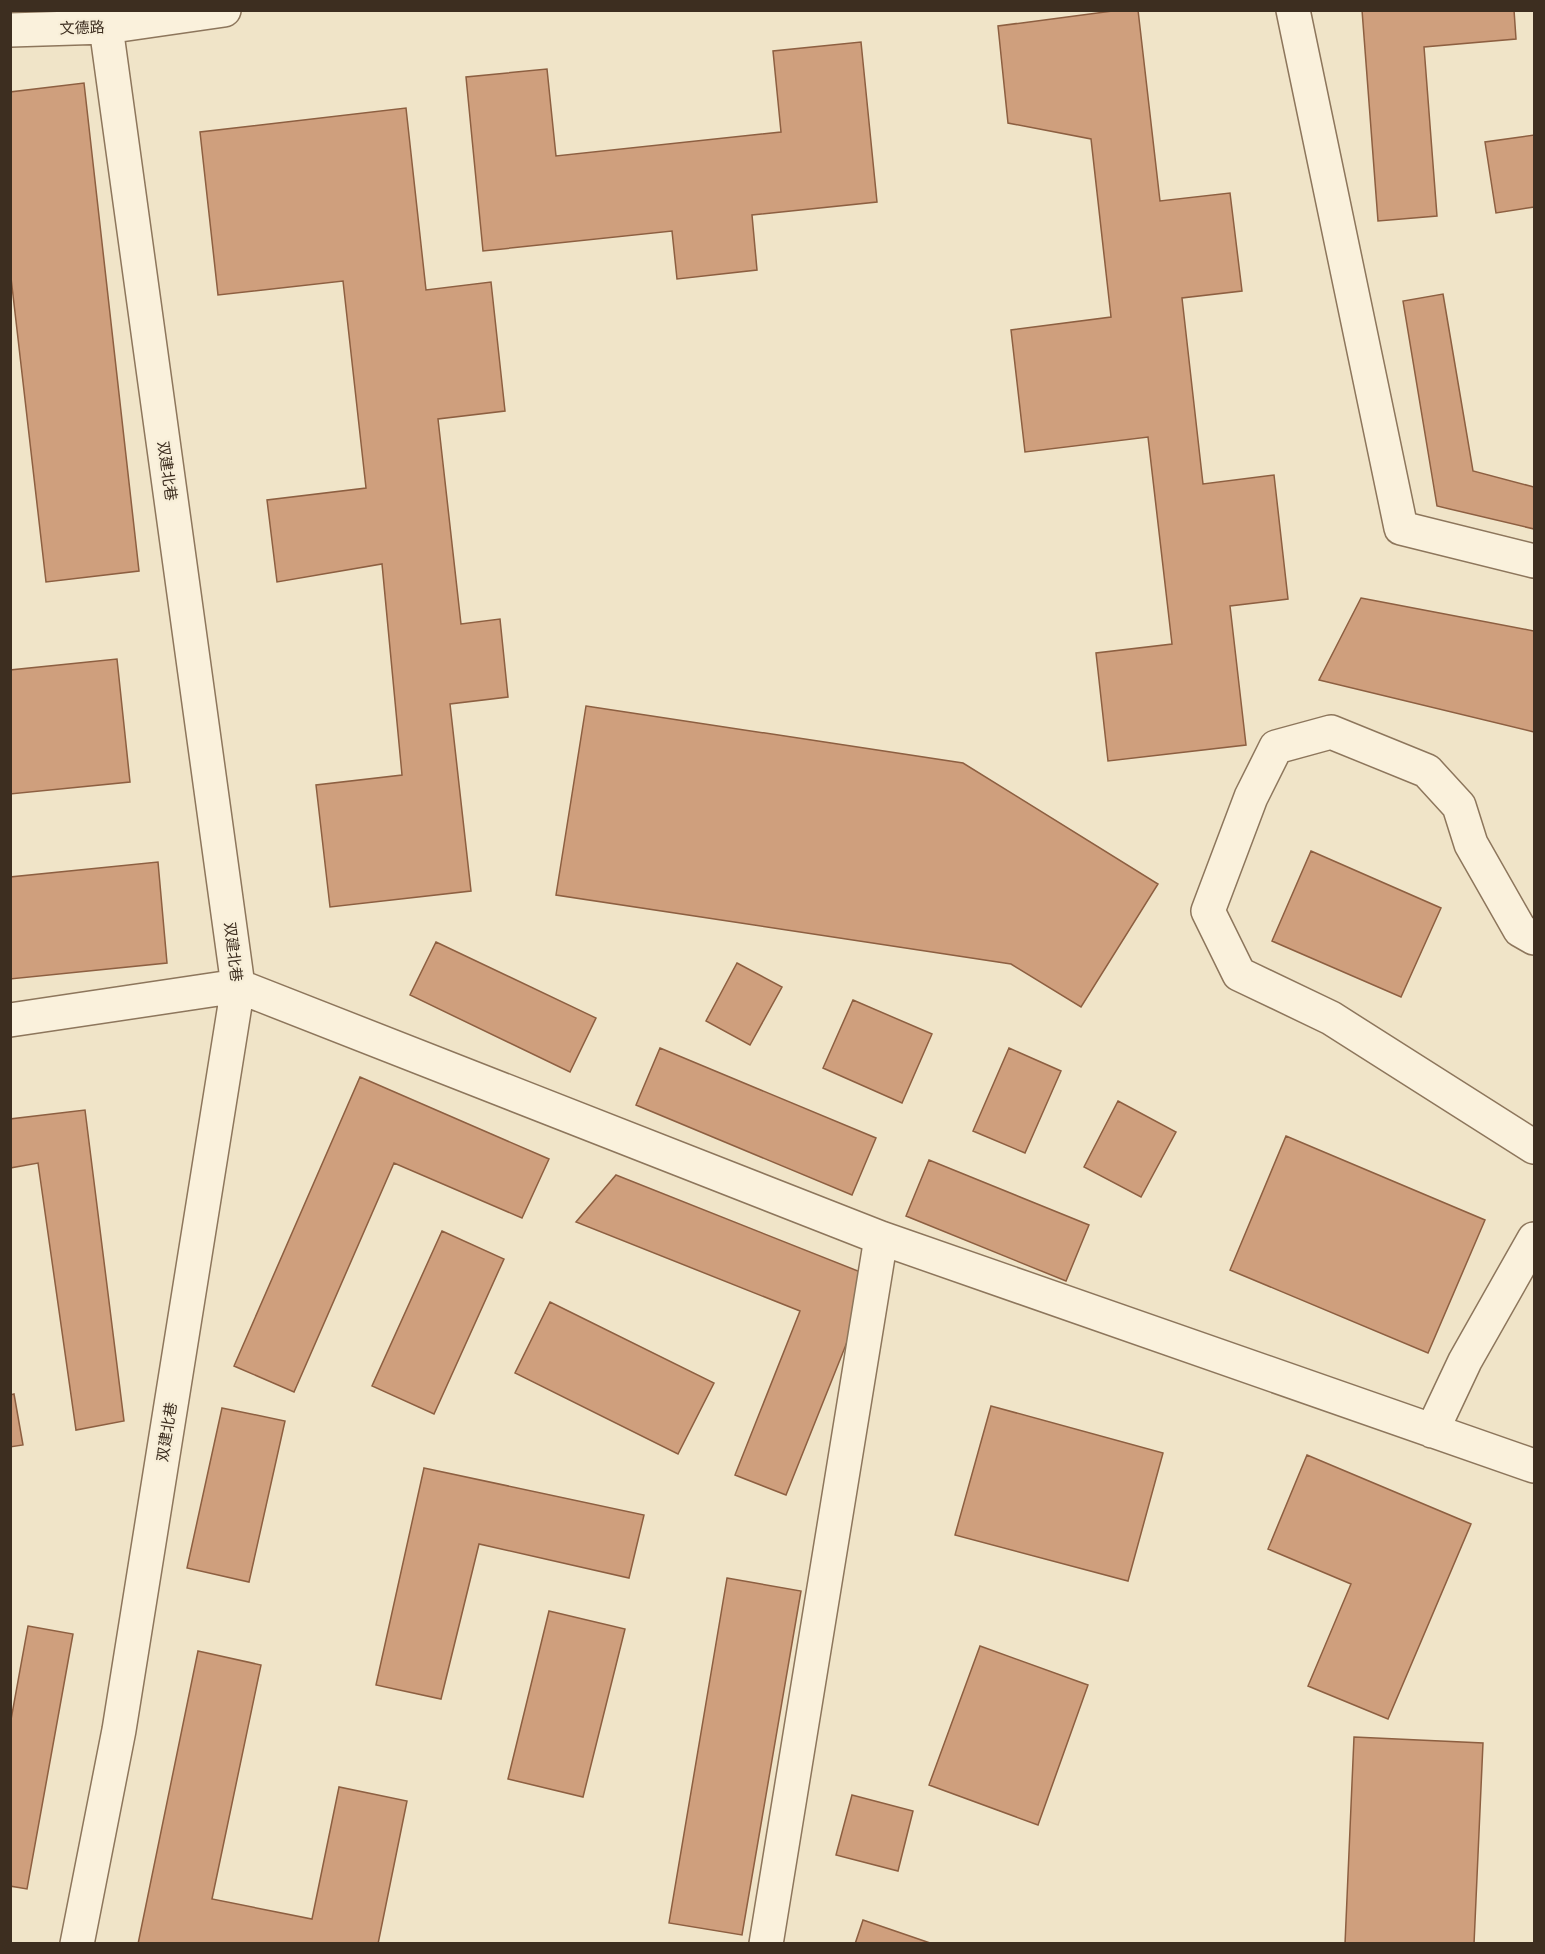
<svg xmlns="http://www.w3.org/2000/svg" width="1545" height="1954" font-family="Georgia,'Noto Sans SC',serif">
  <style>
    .building { fill: #cf9f7d; stroke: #8d5f41; stroke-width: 1.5 }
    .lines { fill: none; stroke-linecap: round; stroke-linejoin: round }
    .minor-casing { stroke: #8d765c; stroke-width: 36 }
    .minor { stroke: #faf1dc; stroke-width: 33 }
    .labels { text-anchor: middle; stroke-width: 4.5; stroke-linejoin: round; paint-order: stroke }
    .street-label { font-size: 15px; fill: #3d2e20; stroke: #f7eed8 }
  </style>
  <rect width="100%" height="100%" fill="#f0e4c8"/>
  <path class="building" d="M 1120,10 L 1138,10 L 1160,201 L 1230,193 L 1242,291 L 1182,298 L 1203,484 L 1274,475 L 1288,599 L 1230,606 L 1246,745 L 1108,761 L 1096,653 L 1172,644 L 1148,437 L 1025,452 L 1011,330 L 1111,317 L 1091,139 L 1008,123 L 998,26 Z
    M 1362,10 L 1514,10 L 1516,39 L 1424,47 L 1437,216 L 1378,221 Z
    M 861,42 L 877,202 L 752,215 L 757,270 L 677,279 L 672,231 L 483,251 L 466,77 L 547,69 L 556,156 L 781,132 L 773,51 Z
    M 84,83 L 139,571 L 46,582 L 10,269 L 10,92 Z
    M 406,108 L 426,290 L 491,282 L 505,411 L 438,419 L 461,624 L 500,619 L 508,697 L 450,704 L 471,891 L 330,907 L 316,785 L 402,775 L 382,564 L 277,582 L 267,500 L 366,488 L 343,281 L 218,295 L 200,132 Z
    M 1534,135 L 1534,207 L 1496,213 L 1485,142 Z
    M 1443,294 L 1473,471 L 1534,487 L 1534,529 L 1437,506 L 1403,301 Z
    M 1361,598 L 1534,631 L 1534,732 L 1319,680 Z
    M 117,659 L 130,782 L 10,794 L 10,670 Z
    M 586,706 L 963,763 L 1158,884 L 1081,1007 L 1011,964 L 556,895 Z
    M 1311,851 L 1441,908 L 1401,997 L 1272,941 Z
    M 158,862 L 167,963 L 10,979 L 10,877 Z
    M 436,942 L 596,1018 L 570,1072 L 410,995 Z
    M 737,963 L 782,987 L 750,1045 L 706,1021 Z
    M 853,1000 L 932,1034 L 902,1103 L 823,1068 Z
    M 660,1048 L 876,1138 L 852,1195 L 636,1105 Z
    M 1009,1048 L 1061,1071 L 1025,1153 L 973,1131 Z
    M 360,1077 L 549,1159 L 522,1218 L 394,1163 L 294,1392 L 234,1366 Z
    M 1118,1101 L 1176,1132 L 1141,1197 L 1084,1167 Z
    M 85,1110 L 124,1421 L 76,1430 L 38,1163 L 10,1168 L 10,1119 Z
    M 1286,1136 L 1485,1220 L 1428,1353 L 1230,1270 Z
    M 929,1160 L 1089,1225 L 1066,1281 L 906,1216 Z
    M 616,1175 L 873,1277 L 786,1495 L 735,1475 L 800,1311 L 576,1222 Z
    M 442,1231 L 504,1259 L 434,1414 L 372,1386 Z
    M 550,1302 L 714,1383 L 678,1454 L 515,1373 Z
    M 14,1394 L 23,1445 L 10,1447 L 10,1395 Z
    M 991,1406 L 1163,1453 L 1128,1581 L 955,1535 Z
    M 222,1408 L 285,1421 L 249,1582 L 187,1568 Z
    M 1307,1455 L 1471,1524 L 1388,1719 L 1308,1686 L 1351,1584 L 1268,1549 Z
    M 424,1468 L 644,1515 L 629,1578 L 479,1544 L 441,1699 L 376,1685 Z
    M 727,1578 L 801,1591 L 742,1935 L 669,1923 Z
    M 549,1611 L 625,1629 L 583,1797 L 508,1779 Z
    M 28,1626 L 73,1634 L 27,1889 L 10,1886 L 10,1725 Z
    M 980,1646 L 1088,1685 L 1038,1825 L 929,1785 Z
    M 198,1651 L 261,1665 L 212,1899 L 312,1919 L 339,1787 L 407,1801 L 378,1944 L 138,1944 Z
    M 1354,1737 L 1483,1743 L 1474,1944 L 1345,1944 Z
    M 852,1795 L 913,1811 L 898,1871 L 836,1855 Z
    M 863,1920 L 933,1944 L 855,1944 Z"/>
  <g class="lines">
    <defs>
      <path id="minor" d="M 1293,10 L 1401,528 L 1534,561
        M 10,30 L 106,27 L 224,10
        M 1534,938 L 1520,930 L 1471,844 L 1459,806 L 1427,771 L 1331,732 L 1276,747 L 1251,797 L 1208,911 L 1239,974 L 1331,1018 L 1534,1147
        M 10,1020 L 238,986 L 881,1238 L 1534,1466
        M 1432,1431 L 1465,1361 L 1534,1239
        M 77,1944 L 119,1730 L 238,986 L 106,27
        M 766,1944 L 881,1238"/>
    </defs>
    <use href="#minor" class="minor-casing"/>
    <use href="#minor" class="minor"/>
  </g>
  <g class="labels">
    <g class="street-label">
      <text transform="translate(82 28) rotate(-2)" y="5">文德路</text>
      <text transform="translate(167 471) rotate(82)" y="5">双建北巷</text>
      <text transform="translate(233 952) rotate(83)" y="5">双建北巷</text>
      <text transform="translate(167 1432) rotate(-81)" y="5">双建北巷</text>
    </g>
  </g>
  <rect width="1545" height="1954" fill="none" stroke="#3d2e20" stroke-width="24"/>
</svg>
